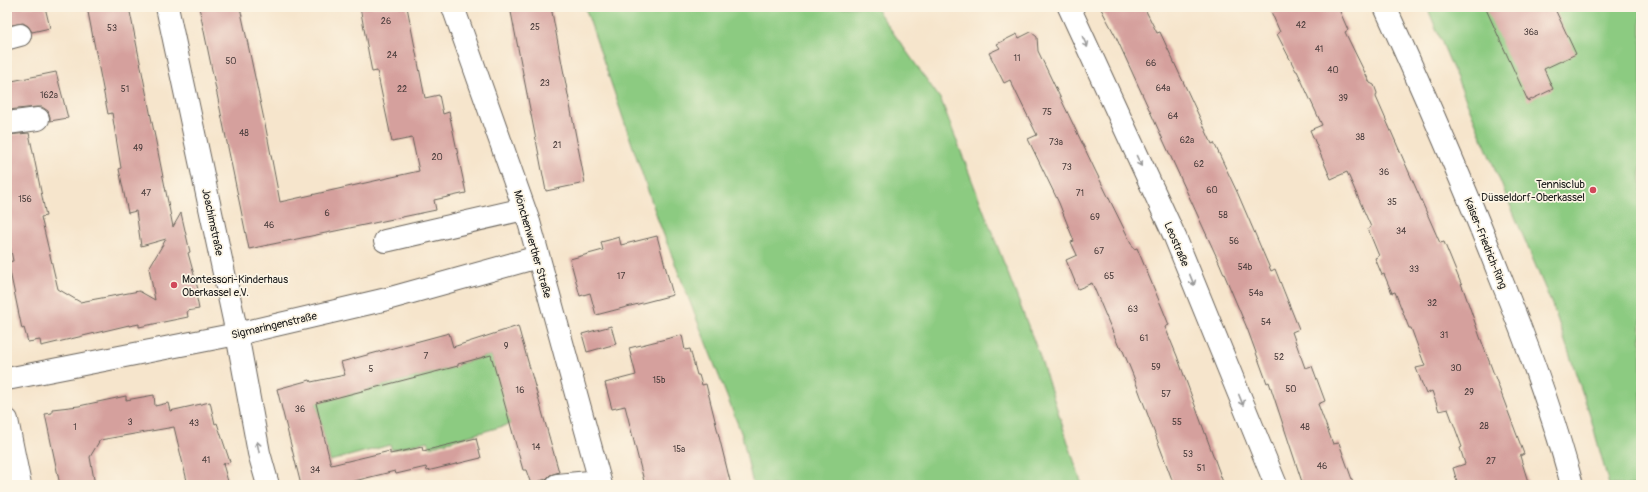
<svg xmlns="http://www.w3.org/2000/svg" width="1648" height="492" font-family="Pangolin,sans-serif">
  <style>
    .green { fill: #8ccb81; stroke: #54744e }
    .building { fill: #d5a09d }
    .lines { fill: none; stroke-linecap: round; stroke-linejoin: round }
    .minor-casing { stroke: #68625a; stroke-width: 24 }
    .minor { stroke: #fff; stroke-width: 22 }
    .oneway { stroke: #999 }
    .poi-dot { fill: #d1495b; stroke: #fcf5e5; stroke-width: 1.5 }
    .labels { text-anchor: middle; stroke-width: 3.5; stroke-linejoin: round; paint-order: stroke }
    .number-label { font-size: 9px; fill: #4a3d3c }
    .poi-label { font-size: 11px; fill: #1c1c1c; stroke: #fcf5e5; text-anchor: end }
    .street-label { font-size: 11px; fill: #1c1c1c; stroke: #fcf5e5 }
  </style>
  <rect width="100%" height="100%" fill="#fcf5e5"/>
  <filter id="ink" filterUnits="userSpaceOnUse"><feTurbulence type="fractalNoise" baseFrequency=".025" numOctaves="2"/><feDisplacementMap in="SourceGraphic" scale="8" xChannelSelector="R" yChannelSelector="G"/><feConvolveMatrix kernelMatrix="1 2 1 2 8 2 1 2 1" color-interpolation-filters="sRGB"/></filter>
  <filter id="wash" filterUnits="userSpaceOnUse"><feTurbulence type="fractalNoise" baseFrequency=".012" numOctaves="4" result="noise"/><feDisplacementMap in="SourceGraphic" scale="16" xChannelSelector="R" yChannelSelector="G"/><feGaussianBlur stdDeviation="0.9" result="paint"/><feColorMatrix in="noise" values="0 0 0 0 0 0 0 0 0 0 0 0 0 0 0 0 0 1.4 0 .05"/><feComposite in="paint" operator="in"/></filter>
  <g filter="url(#wash)">
    <rect width="100%" height="100%" fill="#f6e5cc"/>
    <path class="green" d="M 585,7 L 875,7 L 941,100 L 1039,354 L 1082,485 L 753,485 L 742,435 L 658,220 Z
      M 1427,7 L 1641,7 L 1641,485 L 1609,485 L 1590,415 L 1555,312 Z
      M 491,355 L 514,423 L 430,447 L 428,441 L 392,450 L 390,445 L 330,461 L 315,400 L 350,394 L 458,366 L 458,364 Z"/>
    <g id="blocks">
      <path class="building" d="M 7,7 L 45,7 L 50,28 L 32,32 L 28,26 L 23,23 L 7,26 Z
        M 87,7 L 129,7 L 173,227 L 181,213 L 190,252 L 188,253 L 199,293 L 196,294 L 199,309 L 187,311 L 188,317 L 139,327 L 139,324 L 129,326 L 129,325 L 41,346 L 40,340 L 28,342 L 24,328 L 22,329 L 8,262 L 13,261 L 7,230 L 7,135 L 29,133 L 46,216 L 41,217 L 58,289 L 80,302 L 139,291 L 155,300 L 149,268 L 166,239 L 141,246 L 136,211 L 128,213 L 119,169 L 121,168 L 112,113 L 108,114 Z
        M 199,7 L 240,7 L 266,129 L 280,202 L 419,171 L 412,138 L 392,142 L 377,71 L 372,72 L 360,7 L 407,7 L 425,98 L 439,95 L 443,114 L 449,112 L 466,193 L 434,200 L 436,210 L 249,249 Z
        M 510,7 L 551,7 L 585,183 L 546,191 Z
        M 1100,7 L 1144,7 L 1157,33 L 1160,32 L 1212,144 L 1214,143 L 1238,194 L 1271,271 L 1275,269 L 1299,329 L 1292,332 L 1305,368 L 1312,366 L 1325,401 L 1318,404 L 1333,444 L 1339,443 L 1354,485 L 1303,485 L 1269,382 L 1267,383 L 1247,328 L 1219,262 L 1116,37 Z
        M 1269,7 L 1338,7 L 1348,30 L 1345,32 L 1370,83 L 1374,85 L 1377,93 L 1376,97 L 1440,243 L 1444,242 L 1464,291 L 1480,337 L 1524,454 L 1520,456 L 1529,485 L 1458,485 L 1453,468 L 1465,464 L 1460,448 L 1462,447 L 1448,409 L 1439,411 L 1432,391 L 1426,394 L 1416,368 L 1425,366 L 1411,328 L 1409,328 L 1395,292 L 1392,293 L 1384,274 L 1382,275 L 1375,258 L 1379,256 L 1368,229 L 1371,227 L 1347,172 L 1331,179 L 1310,130 L 1322,125 L 1297,71 L 1296,71 L 1277,34 L 1280,32 Z
        M 1485,7 L 1554,7 L 1576,54 L 1544,69 L 1553,89 L 1528,101 Z
        M 1031,32 L 1037,37 L 1038,51 L 1095,170 L 1134,249 L 1137,248 L 1163,310 L 1169,325 L 1165,327 L 1177,356 L 1224,485 L 1174,485 L 1133,375 L 1121,346 L 1119,347 L 1092,283 L 1078,289 L 1071,272 L 1066,260 L 1077,255 L 1071,242 L 1074,241 L 1059,203 L 1028,139 L 1037,135 L 1010,80 L 1004,83 L 989,53 L 1000,48 L 997,44 L 1017,34 L 1019,38 Z
        M 56,72 L 68,118 L 50,121 L 50,117 L 48,111 L 42,107 L 37,107 L 7,110 L 7,82 Z
        M 657,236 L 673,295 L 596,315 L 590,293 L 580,296 L 570,259 L 603,250 L 601,242 L 609,240 L 619,237 L 621,245 Z
        M 518,326 L 559,472 L 550,475 L 546,479 L 531,484 L 526,470 L 523,470 L 491,355 L 458,364 L 458,366 L 316,403 L 331,465 L 390,451 L 390,454 L 422,447 L 423,451 L 476,438 L 481,458 L 427,471 L 426,467 L 396,474 L 395,471 L 338,485 L 301,485 L 277,389 L 310,380 L 311,382 L 345,375 L 341,362 L 449,333 L 453,347 Z
        M 611,326 L 616,344 L 587,352 L 582,334 Z
        M 682,335 L 685,350 L 690,349 L 697,375 L 699,375 L 702,385 L 706,384 L 731,485 L 645,485 L 625,406 L 612,409 L 605,383 L 636,375 L 629,348 Z
        M 154,395 L 155,406 L 168,403 L 170,411 L 210,402 L 215,424 L 217,423 L 230,462 L 223,464 L 229,485 L 188,485 L 174,427 L 100,440 L 90,457 L 95,485 L 60,485 L 45,414 L 52,413 L 52,409 L 79,406 L 126,396 L 126,400 Z"/>
    </g>
  </g>
  <g filter="url(#ink)">
    <use href="#blocks" fill-opacity="0" stroke="#68625a" stroke-width="1"/>
    <g class="lines">
      <defs>
        <path id="minor" d="M 167,7 L 237,334 L 259,453 L 268,485
          M 453,7 L 529,222 L 601,485
          M 1069,7 L 1175,237 L 1276,485
          M 1385,7 C 1425,95 1464,184 1499,274 C 1527,343 1553,413 1572,485
          M 9,38 L 20,35
          M 7,123 L 38,119
          M 385,241 L 524,209
          M 7,379 L 237,334 L 387,299 L 538,257
          M 7,420 L 20,485
          M 557,485 L 600,481"/>
      </defs>
      <use href="#minor" class="minor-casing"/>
      <use href="#minor" class="minor"/>
    </g>
    <defs><path id="oneway-shaft" d="M-6 0H5M1.5-3L5.5 0L1.5 3" fill="none" stroke-width="1.6" stroke-linecap="round" stroke-linejoin="round"/></defs>
    <g class="oneway">
      <use href="#oneway-shaft" transform="translate(1085 42) rotate(65)"/>
      <use href="#oneway-shaft" transform="translate(1139 161) rotate(65)"/>
      <use href="#oneway-shaft" transform="translate(1192 280) rotate(68)"/>
      <use href="#oneway-shaft" transform="translate(1241 400) rotate(68)"/>
      <use href="#oneway-shaft" transform="translate(258 447) rotate(-101)"/>
    </g>
  </g>
  <g class="poi-dot">
    <circle cx="1593" cy="190" r="4"/>
    <circle cx="174" cy="285" r="4"/>
  </g>
  <g class="labels">
    <g class="number-label">
      <text x="386" y="24">26</text>
      <text x="1301" y="28">42</text>
      <text x="535" y="30">25</text>
      <text x="112" y="31">53</text>
      <text x="1531" y="35">36a</text>
      <text x="1319" y="52">41</text>
      <text x="392" y="58">24</text>
      <text x="1017" y="61">11</text>
      <text x="231" y="64">50</text>
      <text x="1151" y="66">66</text>
      <text x="1333" y="73">40</text>
      <text x="545" y="86">23</text>
      <text x="1163" y="91">64a</text>
      <text x="125" y="92">51</text>
      <text x="402" y="92">22</text>
      <text x="49" y="98">162a</text>
      <text x="1343" y="101">39</text>
      <text x="1047" y="115">75</text>
      <text x="1173" y="119">64</text>
      <text x="244" y="136">48</text>
      <text x="1360" y="140">38</text>
      <text x="1187" y="143">62a</text>
      <text x="1056" y="145">73a</text>
      <text x="557" y="148">21</text>
      <text x="138" y="151">49</text>
      <text x="437" y="160">20</text>
      <text x="1199" y="167">62</text>
      <text x="1067" y="170">73</text>
      <text x="1384" y="175">36</text>
      <text x="1212" y="193">60</text>
      <text x="146" y="196">47</text>
      <text x="1080" y="196">71</text>
      <text x="25" y="202">156</text>
      <text x="1392" y="205">35</text>
      <text x="327" y="216">6</text>
      <text x="1223" y="218">58</text>
      <text x="1095" y="220">69</text>
      <text x="269" y="228">46</text>
      <text x="1401" y="234">34</text>
      <text x="1234" y="244">56</text>
      <text x="1099" y="254">67</text>
      <text x="1245" y="270">54b</text>
      <text x="1414" y="272">33</text>
      <text x="621" y="279">17</text>
      <text x="1109" y="279">65</text>
      <text x="1256" y="296">54a</text>
      <text x="1432" y="306">32</text>
      <text x="1133" y="312">63</text>
      <text x="1266" y="325">54</text>
      <text x="1444" y="338">31</text>
      <text x="1144" y="341">61</text>
      <text x="506" y="349">9</text>
      <text x="426" y="359">7</text>
      <text x="1279" y="360">52</text>
      <text x="1156" y="370">59</text>
      <text x="1456" y="371">30</text>
      <text x="371" y="372">5</text>
      <text x="659" y="383">15b</text>
      <text x="1291" y="392">50</text>
      <text x="520" y="393">16</text>
      <text x="1469" y="395">29</text>
      <text x="1166" y="397">57</text>
      <text x="300" y="412">36</text>
      <text x="130" y="425">3</text>
      <text x="1177" y="425">55</text>
      <text x="194" y="426">43</text>
      <text x="1484" y="429">28</text>
      <text x="75" y="430">1</text>
      <text x="1305" y="430">48</text>
      <text x="536" y="450">14</text>
      <text x="679" y="452">15a</text>
      <text x="1188" y="457">53</text>
      <text x="206" y="463">41</text>
      <text x="1491" y="464">27</text>
      <text x="1322" y="469">46</text>
      <text x="1201" y="471">51</text>
      <text x="315" y="473">34</text>
    </g>
    <g class="poi-label">
      <text x="1585" y="188">Tennisclub<tspan x="1585" dy="13">Düsseldorf-Oberkassel</tspan></text>
      <text x="182" y="283" text-anchor="start">Montessori-Kinderhaus<tspan x="182" dy="13">Oberkassel e.V.</tspan></text>
    </g>
    <g class="street-label">
      <text transform="translate(213 222) rotate(78)" y="4">Joachimstraße</text>
      <text transform="translate(1486 243) rotate(68)" y="4">Kaiser-Friedrich-Ring</text>
      <text transform="translate(533 244) rotate(74)" y="4">Mönchenwerther Straße</text>
      <text transform="translate(1177 244) rotate(67)" y="4">Leostraße</text>
      <text transform="translate(274 325) rotate(-13)" y="4">Sigmaringenstraße</text>
    </g>
  </g>
  <rect width="1648" height="492" fill="none" stroke="#fcf5e5" stroke-width="24"/>
</svg>
